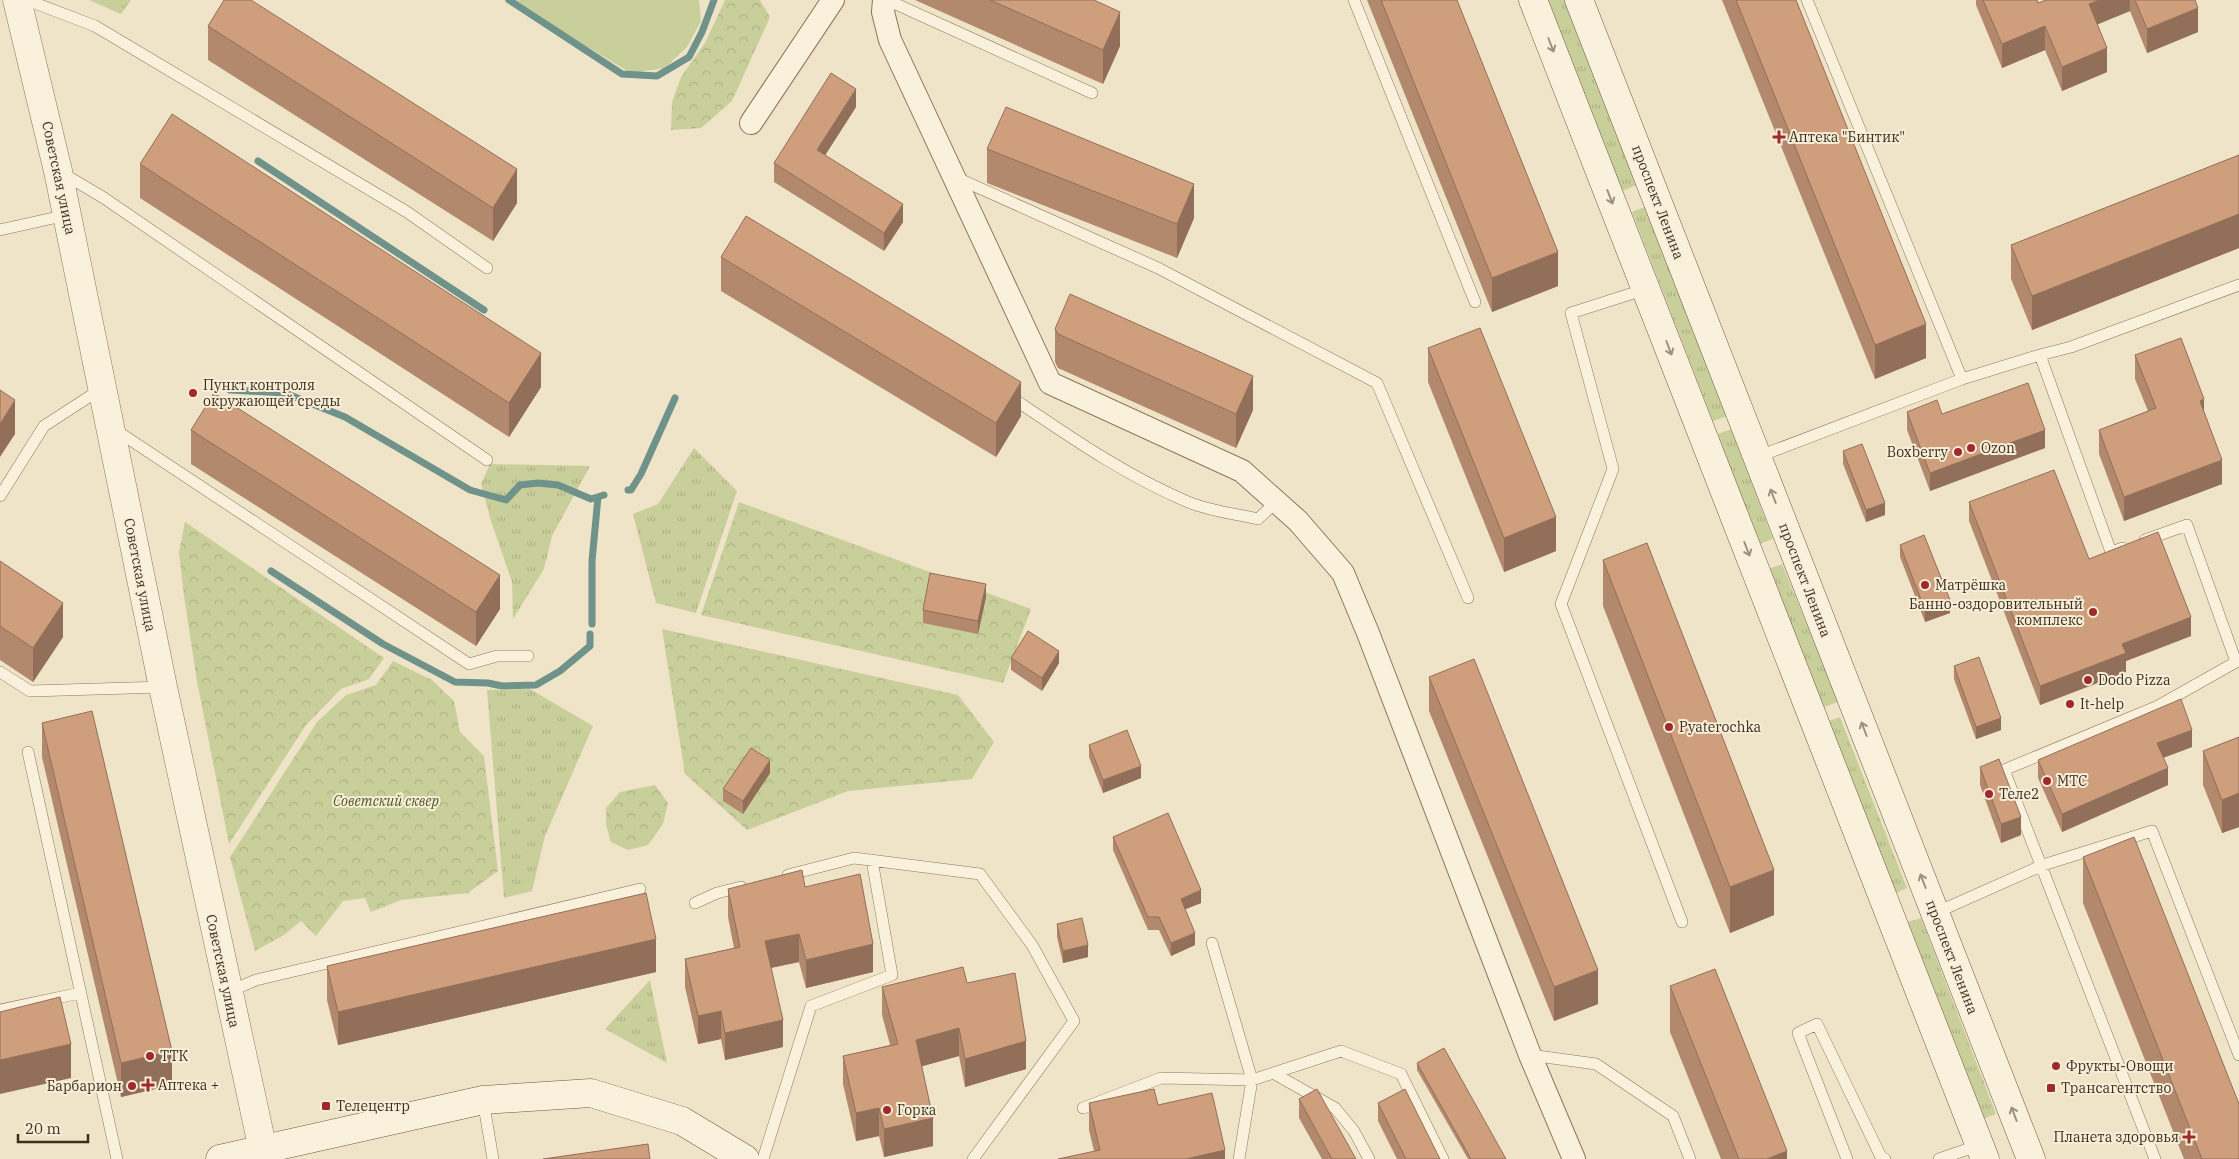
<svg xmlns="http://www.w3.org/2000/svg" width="2239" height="1159" font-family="'IBM Plex Serif',serif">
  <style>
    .grass { fill: url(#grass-tufts) }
    .forest { fill: url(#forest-crowns) }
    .green { fill: #c9cf9b }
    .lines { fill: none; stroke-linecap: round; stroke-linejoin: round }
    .stream { stroke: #6f938a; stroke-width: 7 }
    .service-casing { stroke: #8d765c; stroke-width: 12 }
    .minor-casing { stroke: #8d765c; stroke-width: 24 }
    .tertiary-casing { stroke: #8d765c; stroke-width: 29 }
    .secondary-casing { stroke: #6f573f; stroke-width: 29 }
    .service { stroke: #faf1dc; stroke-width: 11 }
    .minor { stroke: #faf1dc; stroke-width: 22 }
    .tertiary { stroke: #faf1dc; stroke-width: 28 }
    .secondary { stroke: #faf1dc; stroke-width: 28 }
    .wall { fill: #b2896c }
    .shaded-wall { fill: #916f58 }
    .building { fill: #cf9f7d; stroke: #916f58 }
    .oneway { stroke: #9c907e }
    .poi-dot { fill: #9e2a2b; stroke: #f7eed8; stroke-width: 2 }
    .labels { text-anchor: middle; stroke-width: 4; stroke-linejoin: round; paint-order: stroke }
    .poi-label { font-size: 14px; fill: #3d2e20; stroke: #f7eed8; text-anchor: start }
    .street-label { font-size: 14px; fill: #3d2e20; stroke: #f7eed8 }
    .park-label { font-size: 14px; font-style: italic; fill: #4d5a26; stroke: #f7eed8 }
  </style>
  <defs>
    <pattern id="grass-tufts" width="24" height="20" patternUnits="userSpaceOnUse" patternTransform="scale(1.25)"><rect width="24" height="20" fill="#c9cf9b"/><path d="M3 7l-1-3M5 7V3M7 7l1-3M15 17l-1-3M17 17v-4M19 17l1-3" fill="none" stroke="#aeb285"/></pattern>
    <pattern id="forest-crowns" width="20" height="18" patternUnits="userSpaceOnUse" patternTransform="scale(1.25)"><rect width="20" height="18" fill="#c9cf9b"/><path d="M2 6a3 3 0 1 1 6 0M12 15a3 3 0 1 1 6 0" fill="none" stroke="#aeb285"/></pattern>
  </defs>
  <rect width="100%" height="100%" fill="#f0e4c8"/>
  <path class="grass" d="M 89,0 L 131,0 L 121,14 Z
    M 1548,0 L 1565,0 L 1637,185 L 1622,191 Z
    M 1645,207 L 1727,416 L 1713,421 L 1632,212 Z
    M 1731,429 L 1773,539 L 1759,544 L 1718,434 Z
    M 694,448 L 737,491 L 696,613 L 656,603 L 633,514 L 658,504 Z
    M 490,464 L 590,466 L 552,536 L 544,569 L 513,619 L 512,582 L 491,521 L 481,484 Z
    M 1782,564 L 1838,702 L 1824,707 L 1768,569 Z
    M 530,689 L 593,726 L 545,836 L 532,891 L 504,898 L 487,690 Z
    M 1840,717 L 1907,888 L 1894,894 L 1826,722 Z
    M 1921,918 L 1996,1114 L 1983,1119 L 1908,922 Z
    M 650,980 L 667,1063 L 605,1029 Z"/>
  <path class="forest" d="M 725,0 L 760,0 L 770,17 L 732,101 L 701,128 L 671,130 L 672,102 L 681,77 L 705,43 Z
    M 739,502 L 1031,609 L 1003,683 L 701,615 Z
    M 185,522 L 384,658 L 369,679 L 341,689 L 306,725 L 229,844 L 197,681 L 184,596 L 179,552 Z
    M 662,629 L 958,695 L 994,742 L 972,779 L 848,791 L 747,830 L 685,774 Z
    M 393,661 L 432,680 L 454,701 L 460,732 L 484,756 L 498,871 L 468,893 L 401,900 L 371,912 L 365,898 L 343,901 L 316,936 L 301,921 L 284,935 L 255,951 L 230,857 L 317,722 L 346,695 L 376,685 Z
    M 655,785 L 668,803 L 663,824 L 648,845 L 628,850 L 611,842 L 606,825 L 606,808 L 620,792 Z"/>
  <path class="green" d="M 516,0 L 699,0 L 701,21 L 687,47 L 665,68 L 631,73 L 579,42 Z"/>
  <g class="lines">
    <path class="stream" d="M 509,0 L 622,74 L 657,76 L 689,57 L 702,32 L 714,0
      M 258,161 L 484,310
      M 230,390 L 285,393 L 345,417 L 470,490 L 506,500 L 520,485 L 538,483 L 558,485 L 591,499 L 604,495
      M 628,490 L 631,490 L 641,474 L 675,398
      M 271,571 L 383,644 L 455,682 L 488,683 L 502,686 L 536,685 L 560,671 L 590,646 L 590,634
      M 592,624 L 592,561 L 598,497"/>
    <defs>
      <path id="service" d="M 27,0 L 95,26 L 407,212 L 487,268
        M 887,0 L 1092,93
        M 1354,0 L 1475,302
        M 1807,0 L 1962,379
        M 62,173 L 104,198 L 487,460
        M 957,178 L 1158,268 L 1377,383 L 1468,598
        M 0,230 L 67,215
        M 1646,289 L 1571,313 L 1613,469 L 1561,604 L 1682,922
        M 2040,355 L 2071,347 L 2239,285
        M 1008,395 C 1066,434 1124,475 1188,502 C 1210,511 1236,514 1258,519 L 1277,501
        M 114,429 L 469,664 L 497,656 L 528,656
        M 1757,457 L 1962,379 L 2040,355 L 2111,552 L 2123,548
        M 0,496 L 44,426 L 101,389
        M 2145,540 L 2187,525 L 2236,662 L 2158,706 L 2004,770 L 2155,1159
        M 0,672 L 30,691 L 163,687
        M 28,752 L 117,1159
        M 788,875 L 854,858 L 980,874 L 1032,945 L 1074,1021 L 973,1159
        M 695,903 L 717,893 L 741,887
        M 1935,913 L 2043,865 L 2152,831 L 2239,1055
        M 1212,943 L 1252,1080 L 1239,1159
        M 228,992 L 256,980 L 640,889
        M 0,1010 L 80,993
        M 1530,1055 L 1596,1064 L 1673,1116 L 1690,1159
        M 1273,1073 L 1335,1108 L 1354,1131 L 1369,1159
        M 483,1100 L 493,1159
        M 1083,1108 L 1161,1078 L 1252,1080 L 1341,1051 L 1401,1074 L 1443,1159
        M 763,1159 L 811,1006 L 892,975 L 872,860
        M 1847,1159 L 1798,1033 L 1817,1024 L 1881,1157 L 1885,1159
        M 1939,1159 L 1980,1145"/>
      <path id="minor" d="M 884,0 L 883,12 L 890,40 L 1050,383 L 1242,471 L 1298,521 L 1343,573 L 1368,633 L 1530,1055 L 1574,1159
        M 751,123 L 833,0"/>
      <path id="tertiary" d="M 17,0 L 58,171 L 163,687 L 263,1150"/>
      <path id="secondary" d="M 1533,0 L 1985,1159
        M 1579,0 L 2031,1159
        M 220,1159 L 483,1100 L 591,1093 L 682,1121 L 745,1159"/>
    </defs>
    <use href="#service" class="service-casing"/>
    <use href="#minor" class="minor-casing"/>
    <use href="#tertiary" class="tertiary-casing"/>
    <use href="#secondary" class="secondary-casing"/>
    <use href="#service" class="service"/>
    <use href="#minor" class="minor"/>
    <use href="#tertiary" class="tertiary"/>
    <use href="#secondary" class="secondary"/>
  </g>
  <path class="wall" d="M 915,0 L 1094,0 L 1120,46 L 1103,84 Z
    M 1367,0 L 1457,0 L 1558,286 L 1492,312 Z
    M 1722,0 L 1796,0 L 1926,358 L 1875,379 Z
    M 1976,0 L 2037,0 L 2038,3 L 2046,0 L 2195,0 L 2198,32 L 2147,53 L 2130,11 L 2097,24 L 2107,72 L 2062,91 L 2045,50 L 2002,68 L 1976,5 Z
    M 208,26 L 517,203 L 493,241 L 208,60 Z
    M 856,107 L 825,155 L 903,222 L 884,251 L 774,182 L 774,163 Z
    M 987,149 L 1194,218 L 1177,258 L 987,183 Z
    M 2239,155 L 2239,248 L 2032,330 L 2011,279 L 2011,245 Z
    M 140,164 L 541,387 L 509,437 L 140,198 Z
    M 721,257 L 1021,416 L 996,457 L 721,291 Z
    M 1055,329 L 1253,410 L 1236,448 L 1058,368 L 1055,362 Z
    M 1428,348 L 1556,551 L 1504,572 L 1428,382 Z
    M 2135,355 L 2204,413 L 2222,484 L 2124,521 L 2099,454 L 2099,430 L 2148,411 L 2135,379 Z
    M 1907,412 L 1942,414 L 2045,448 L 1930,491 L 1907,430 Z
    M 191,430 L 500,609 L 476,646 L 191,464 Z
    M 1843,451 L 1885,515 L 1866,522 L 1843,464 Z
    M 1969,502 L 2089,559 L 2191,636 L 2126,661 L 2126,672 L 2040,705 L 1969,521 Z
    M 1900,545 L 1950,613 L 1925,622 L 1900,557 Z
    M 1603,560 L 1774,915 L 1730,933 L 1603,606 Z
    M 0,561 L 63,637 L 33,682 L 0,660 Z
    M 986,597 L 978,634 L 923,623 L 923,610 Z
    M 1011,658 L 1059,663 L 1042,691 L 1011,670 Z
    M 1954,666 L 2001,730 L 1976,739 L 1954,679 Z
    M 1429,677 L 1598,1004 L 1554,1021 L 1429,711 Z
    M 42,723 L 172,1085 L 121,1097 L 42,757 Z
    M 2239,737 L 2239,827 L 2222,833 L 2203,785 L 2203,751 Z
    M 1089,745 L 1141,778 L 1103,793 L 1089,757 Z
    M 2192,747 L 2163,758 L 2168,785 L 2062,832 L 2038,778 L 2038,760 Z
    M 1980,767 L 2021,835 L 2001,843 L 1980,785 Z
    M 770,773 L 743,814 L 723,801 L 723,789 Z
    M 1113,837 L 1201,903 L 1185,909 L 1195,945 L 1171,956 L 1159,930 L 1148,930 L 1113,850 Z
    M 2083,857 L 2239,1159 L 2184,1159 L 2083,903 Z
    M 805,887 L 873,972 L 806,988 L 799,962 L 771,968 L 783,1047 L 725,1060 L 721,1039 L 698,1044 L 685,987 L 685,959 L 734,948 L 728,917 L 728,889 Z
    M 1057,924 L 1088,957 L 1063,963 L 1057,937 Z
    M 327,966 L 656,972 L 338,1045 L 327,1000 Z
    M 967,983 L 1026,1069 L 965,1087 L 959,1056 L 922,1066 L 933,1146 L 884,1157 L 879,1136 L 856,1141 L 843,1084 L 843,1056 L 890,1045 L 882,1015 L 882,987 Z
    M 1670,986 L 1787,1159 L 1721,1159 L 1670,1032 Z
    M 1417,1063 L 1506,1159 L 1468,1159 L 1417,1070 Z
    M 1299,1099 L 1356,1159 L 1322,1159 L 1299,1118 Z
    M 1089,1103 L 1158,1105 L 1225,1159 L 1094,1151 L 1089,1130 Z
    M 1378,1103 L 1440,1159 L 1397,1159 L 1378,1121 Z"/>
  <path class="shaded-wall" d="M 2099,0 L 2130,0 L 2130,11 L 2089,28 L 2089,4 Z
    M 2198,8 L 2198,32 L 2147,53 L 2147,29 Z
    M 1120,12 L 1120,46 L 1103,84 L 1103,50 Z
    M 2045,26 L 2045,50 L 2002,68 L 2002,44 Z
    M 2107,48 L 2107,72 L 2062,91 L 2062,67 Z
    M 856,89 L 856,107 L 817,168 L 817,150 Z
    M 517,169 L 517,203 L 493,241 L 493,208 Z
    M 1194,184 L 1194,218 L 1177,258 L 1177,224 Z
    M 903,204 L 903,222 L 884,251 L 884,233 Z
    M 2239,214 L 2239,248 L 2032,330 L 2032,296 Z
    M 1558,252 L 1558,286 L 1492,312 L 1492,278 Z
    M 1926,324 L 1926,358 L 1875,379 L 1875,345 Z
    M 541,353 L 541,387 L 509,437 L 509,403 Z
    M 1253,376 L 1253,410 L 1236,448 L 1236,414 Z
    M 1021,382 L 1021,416 L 996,457 L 996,423 Z
    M 2204,399 L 2204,423 L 2200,401 Z
    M 15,400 L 15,434 L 0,457 L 0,424 Z
    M 2045,430 L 2045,448 L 1930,491 L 1930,473 Z
    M 2222,460 L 2222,484 L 2124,521 L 2124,497 Z
    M 1885,503 L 1885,515 L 1866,522 L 1866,510 Z
    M 1556,517 L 1556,551 L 1504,572 L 1504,538 Z
    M 500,575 L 500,609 L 476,646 L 476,612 Z
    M 986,584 L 986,597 L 978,634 L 978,621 Z
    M 1950,600 L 1950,613 L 1925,622 L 1925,610 Z
    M 63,603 L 63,637 L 33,682 L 33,648 Z
    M 2191,617 L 2191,636 L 2126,661 L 2126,672 L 2040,705 L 2040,686 L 2122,644 Z
    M 1059,651 L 1059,663 L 1042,691 L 1042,678 Z
    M 2001,718 L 2001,730 L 1976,739 L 1976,727 Z
    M 2192,730 L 2192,747 L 2157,760 L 2157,743 Z
    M 770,760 L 770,773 L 743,814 L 743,801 Z
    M 1141,766 L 1141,778 L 1103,793 L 1103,780 Z
    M 2168,768 L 2168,785 L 2062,832 L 2062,814 Z
    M 2239,793 L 2239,827 L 2222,833 L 2222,800 Z
    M 2021,817 L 2021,835 L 2001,843 L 2001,824 Z
    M 1774,870 L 1774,915 L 1730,933 L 1730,887 Z
    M 1201,890 L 1201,903 L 1181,911 L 1181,899 Z
    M 1195,933 L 1195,945 L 1171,956 L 1171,943 Z
    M 799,934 L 799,962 L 765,969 L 765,941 Z
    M 656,939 L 656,972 L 338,1045 L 338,1012 Z
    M 873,944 L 873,972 L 806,988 L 806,960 Z
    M 1088,945 L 1088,957 L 1063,963 L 1063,951 Z
    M 1598,970 L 1598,1004 L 1554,1021 L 1554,987 Z
    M 721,1011 L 721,1039 L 698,1044 L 698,1016 Z
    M 783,1020 L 783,1047 L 725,1060 L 725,1033 Z
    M 959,1028 L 959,1056 L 916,1068 L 916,1040 Z
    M 1026,1041 L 1026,1069 L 965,1087 L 965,1059 Z
    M 71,1044 L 71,1078 L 0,1094 L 0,1060 Z
    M 172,1051 L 172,1085 L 121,1097 L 121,1063 Z
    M 879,1108 L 879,1136 L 856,1141 L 856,1113 Z
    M 933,1118 L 933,1146 L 884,1157 L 884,1129 Z
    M 1225,1150 L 1225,1159 L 1186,1159 Z
    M 1787,1151 L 1787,1159 L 1767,1159 Z"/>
  <path class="building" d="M 224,0 L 251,0 L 517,169 L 493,208 L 208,26 Z
    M 990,0 L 1094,0 L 1120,12 L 1103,50 Z
    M 1381,0 L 1457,0 L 1558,252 L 1492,278 Z
    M 1736,0 L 1796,0 L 1926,324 L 1875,345 Z
    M 1983,0 L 2037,0 L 2038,3 L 2046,0 L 2099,0 L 2089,4 L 2107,48 L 2062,67 L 2045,26 L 2002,44 Z
    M 2135,0 L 2195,0 L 2198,8 L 2147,29 Z
    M 831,73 L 856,89 L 817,150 L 903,204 L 884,233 L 774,163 Z
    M 1006,107 L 1194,184 L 1177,224 L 987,149 Z
    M 172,114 L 541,353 L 509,403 L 140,164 Z
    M 2239,155 L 2239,214 L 2032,296 L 2011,245 Z
    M 746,216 L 1021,382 L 996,423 L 721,257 Z
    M 1070,294 L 1253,376 L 1236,414 L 1058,334 L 1055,329 Z
    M 1480,328 L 1556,517 L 1504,538 L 1428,348 Z
    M 2181,338 L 2204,399 L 2200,401 L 2222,460 L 2124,497 L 2099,430 L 2156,408 L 2135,355 Z
    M 2028,383 L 2045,430 L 1930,473 L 1907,412 L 1937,400 L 1942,414 Z
    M 0,390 L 15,400 L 0,424 Z
    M 214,393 L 500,575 L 476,612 L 191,430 Z
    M 1862,444 L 1885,503 L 1866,510 L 1843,451 Z
    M 2054,470 L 2089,559 L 2158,532 L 2191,617 L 2122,644 L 2126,653 L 2040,686 L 1969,502 Z
    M 1924,535 L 1950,600 L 1925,610 L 1900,545 Z
    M 1647,543 L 1774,870 L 1730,887 L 1603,560 Z
    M 0,561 L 63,603 L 33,648 L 0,626 Z
    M 930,573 L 986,584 L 978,621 L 923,610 Z
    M 1028,631 L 1059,651 L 1042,678 L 1011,658 Z
    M 1979,657 L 2001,718 L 1976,727 L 1954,666 Z
    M 1474,659 L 1598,970 L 1554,987 L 1429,677 Z
    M 2181,699 L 2192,730 L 2157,743 L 2168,768 L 2062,814 L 2038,760 Z
    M 92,711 L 172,1051 L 121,1063 L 42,723 Z
    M 1127,730 L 1141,766 L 1103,780 L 1089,745 Z
    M 2239,737 L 2239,793 L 2222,800 L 2203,751 Z
    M 751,748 L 770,760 L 743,801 L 723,789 Z
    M 1999,759 L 2021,817 L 2001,824 L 1980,767 Z
    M 1168,813 L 1201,890 L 1181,899 L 1195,933 L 1171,943 L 1159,917 L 1148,917 L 1113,837 Z
    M 2134,837 L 2239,1104 L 2239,1159 L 2202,1159 L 2083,857 Z
    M 802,870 L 805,887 L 860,874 L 873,944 L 806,960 L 799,934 L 765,941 L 783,1020 L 725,1033 L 721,1011 L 698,1016 L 685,959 L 740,947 L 728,889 Z
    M 646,893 L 656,939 L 338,1012 L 327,966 Z
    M 1082,918 L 1088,945 L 1063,951 L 1057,924 Z
    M 963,967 L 967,983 L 1015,973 L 1026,1041 L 965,1059 L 959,1028 L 916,1040 L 933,1118 L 884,1129 L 879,1108 L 856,1113 L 843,1056 L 898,1044 L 882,987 Z
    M 1715,969 L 1787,1151 L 1767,1159 L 1739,1159 L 1670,986 Z
    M 60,997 L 71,1044 L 0,1060 L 0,1012 Z
    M 1444,1048 L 1506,1159 L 1471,1159 L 1417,1063 Z
    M 1154,1089 L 1158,1105 L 1212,1093 L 1225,1150 L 1186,1159 L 1058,1159 L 1100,1150 L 1089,1103 Z
    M 1317,1089 L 1356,1159 L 1332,1159 L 1299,1099 Z
    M 1405,1089 L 1440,1159 L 1406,1159 L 1378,1103 Z
    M 648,1144 L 650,1159 L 543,1159 Z"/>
  <defs><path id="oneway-shaft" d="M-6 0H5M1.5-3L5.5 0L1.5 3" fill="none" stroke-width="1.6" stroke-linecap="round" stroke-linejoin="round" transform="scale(1.25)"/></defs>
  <g class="oneway">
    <use href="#oneway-shaft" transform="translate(1551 45) rotate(69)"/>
    <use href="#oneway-shaft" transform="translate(1610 197) rotate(69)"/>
    <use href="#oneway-shaft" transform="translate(1669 348) rotate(69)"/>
    <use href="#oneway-shaft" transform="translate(1773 496) rotate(-111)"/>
    <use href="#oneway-shaft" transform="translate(1747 549) rotate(69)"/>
    <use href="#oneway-shaft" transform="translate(1864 729) rotate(-111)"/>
    <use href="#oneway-shaft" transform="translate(1923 881) rotate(-111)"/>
    <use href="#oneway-shaft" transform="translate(2014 1114) rotate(-111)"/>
  </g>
  <g class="poi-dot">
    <path d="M1776.5 129.5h5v5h5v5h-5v5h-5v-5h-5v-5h5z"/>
    <circle cx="193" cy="393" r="5"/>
    <circle cx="1971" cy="448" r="5"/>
    <circle cx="1958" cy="452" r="5"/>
    <circle cx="1925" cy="585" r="5"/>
    <circle cx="2093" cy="612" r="5"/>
    <circle cx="2088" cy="680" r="5"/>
    <circle cx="2070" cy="704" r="5"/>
    <circle cx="1669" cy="727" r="5"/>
    <circle cx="2047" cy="781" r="5"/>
    <circle cx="1989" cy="794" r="5"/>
    <circle cx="150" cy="1056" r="5"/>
    <circle cx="2056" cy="1066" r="5"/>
    <path d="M145.5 1077.5h5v5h5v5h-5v5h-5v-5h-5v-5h5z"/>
    <circle cx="132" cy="1086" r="5"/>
    <rect x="2046" y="1083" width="10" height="10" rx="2.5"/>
    <rect x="321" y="1101" width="10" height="10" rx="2.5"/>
    <circle cx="887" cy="1110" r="5"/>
    <path d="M2186.5 1129.5h5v5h5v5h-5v5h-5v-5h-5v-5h5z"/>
  </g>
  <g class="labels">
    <g class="poi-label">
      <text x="1789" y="142">Аптека "Бинтик"</text>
      <text x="203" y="390">Пункт контроля<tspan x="203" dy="16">окружающей среды</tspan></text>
      <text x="1981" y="453">Ozon</text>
      <text x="1948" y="457" text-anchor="end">Boxberry</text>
      <text x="1935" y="590">Матрёшка</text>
      <text x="2083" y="609" text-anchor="end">Банно-оздоровительный<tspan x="2083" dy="16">комплекс</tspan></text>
      <text x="2098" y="685">Dodo Pizza</text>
      <text x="2080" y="709">It-help</text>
      <text x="1679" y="732">Pyaterochka</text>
      <text x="2057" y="786">МТС</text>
      <text x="1999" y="799">Теле2</text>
      <text x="160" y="1061">ТТК</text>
      <text x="2066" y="1071">Фрукты-Овощи</text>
      <text x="158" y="1090">Аптека +</text>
      <text x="122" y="1091" text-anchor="end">Барбарион</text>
      <text x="2061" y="1093">Трансагентство</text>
      <text x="336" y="1111">Телецентр</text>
      <text x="897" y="1115">Горка</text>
      <text x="2179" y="1142" text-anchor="end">Планета здоровья</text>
    </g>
    <g class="street-label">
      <text transform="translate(59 178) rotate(78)" y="5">Советская улица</text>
      <text transform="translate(1658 202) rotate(69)" y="5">проспект Ленина</text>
      <text transform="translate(140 575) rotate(79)" y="5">Советская улица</text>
      <text transform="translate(1805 580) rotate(69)" y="5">проспект Ленина</text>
      <text transform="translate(1952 957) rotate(69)" y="5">проспект Ленина</text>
      <text transform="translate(223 971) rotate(78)" y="5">Советская улица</text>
    </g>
    <g class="park-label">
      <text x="386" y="806">Советский сквер</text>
    </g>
  </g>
  <path d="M18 1134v8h70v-8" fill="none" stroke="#3d2e20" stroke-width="2.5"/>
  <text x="25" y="1134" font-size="15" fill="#3d2e20" stroke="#f7eed8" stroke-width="4" paint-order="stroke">20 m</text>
</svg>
